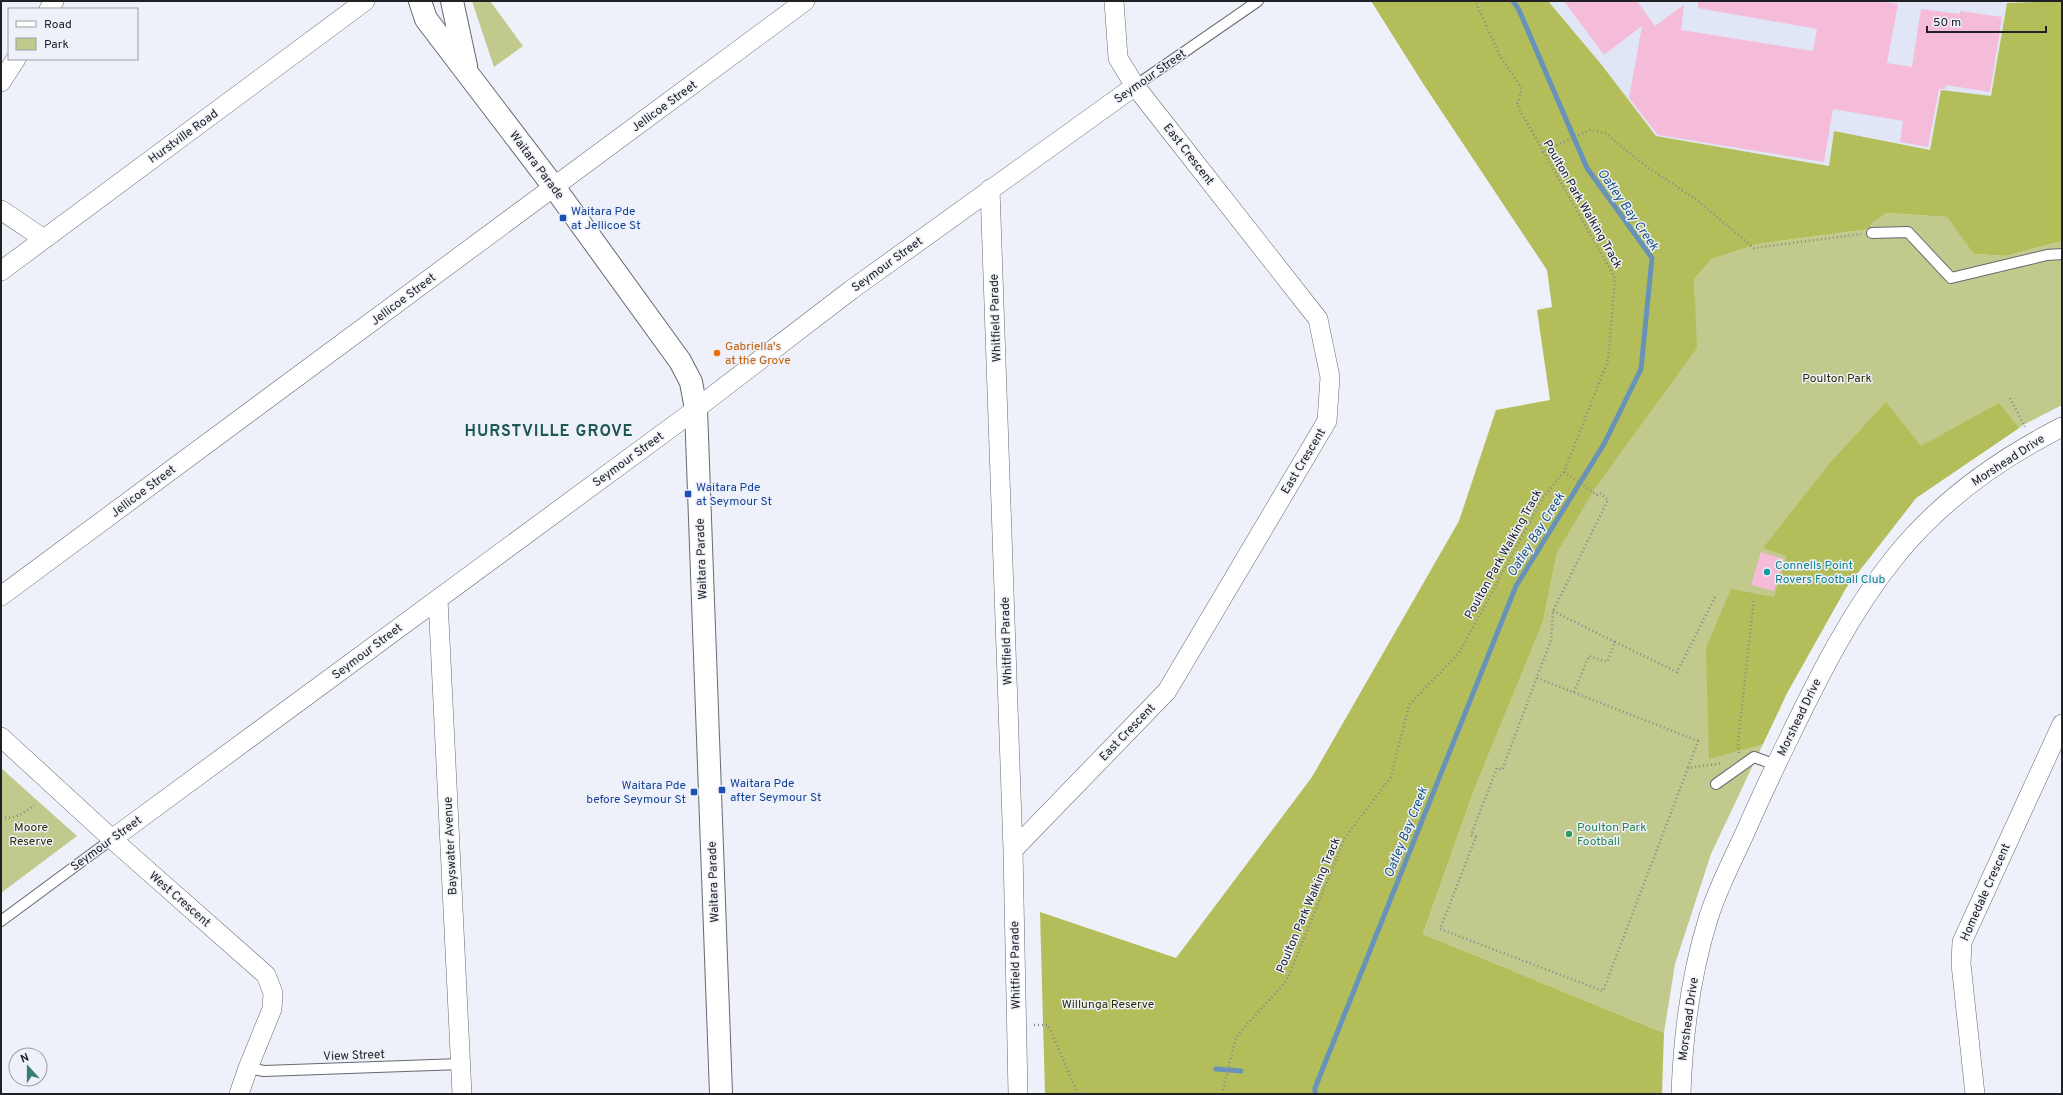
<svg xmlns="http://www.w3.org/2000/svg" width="2063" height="1095" font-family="Overpass,sans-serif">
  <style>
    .built { fill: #e0e6f5 }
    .green { fill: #c1c98c }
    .forest { fill: #b3be5b }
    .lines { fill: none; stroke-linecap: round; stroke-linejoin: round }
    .stream { stroke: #6992b9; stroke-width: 5 }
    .building { fill: #f5bcd9 }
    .lane-casing { stroke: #666970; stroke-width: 12 }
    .street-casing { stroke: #666970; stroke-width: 20 }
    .secondary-casing { stroke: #666970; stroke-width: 24 }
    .path { stroke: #87898e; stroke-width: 2.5; stroke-dasharray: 1 3; stroke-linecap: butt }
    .lane { stroke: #fff; stroke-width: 10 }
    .street { stroke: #fff; stroke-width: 19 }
    .secondary { stroke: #fff; stroke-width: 22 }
    .transit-dot { fill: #1a4fb4; stroke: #eef1f9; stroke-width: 1.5 }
    .food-dot { fill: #e8710a; stroke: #eef1f9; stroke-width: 1.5 }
    .culture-dot { fill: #0f9aa8; stroke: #eef1f9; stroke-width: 1.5 }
    .leisure-dot { fill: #2e9e5b; stroke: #eef1f9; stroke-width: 1.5 }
    .labels { text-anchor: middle; stroke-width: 3; stroke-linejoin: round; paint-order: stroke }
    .street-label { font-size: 12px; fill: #202124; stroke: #eef1f9 }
    .transit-label { font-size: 12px; fill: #164399; stroke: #eef1f9; text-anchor: start }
    .food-label { font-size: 12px; fill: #c56008; stroke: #eef1f9; text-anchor: start }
    .park-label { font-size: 12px; fill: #2a2e03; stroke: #eef1f9 }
    .culture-label { font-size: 12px; fill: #0d838f; stroke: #eef1f9; text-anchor: start }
    .leisure-label { font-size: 12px; fill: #27864d; stroke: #eef1f9; text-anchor: start }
    .water-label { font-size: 13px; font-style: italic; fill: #194f7b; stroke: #eef1f9 }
    .district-label { font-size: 16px; font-weight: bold; letter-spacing: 1px; fill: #1e5853; stroke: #eef1f9 }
  </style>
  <rect width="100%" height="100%" fill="#eef1f9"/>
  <path class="built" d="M 1548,1 L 1995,1 L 2007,3 L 1991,96 L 1930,150 L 1834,131 L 1829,166 L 1656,136 L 1601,64 Z"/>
  <path class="green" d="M 472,1 L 490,1 L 523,46 L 494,67 Z
    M 1885,213 L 1947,217 L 1975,254 L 2006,256 L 2062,241 L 2062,405 L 2025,424 L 1916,498 L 1846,588 L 1787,693 L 1711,854 L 1675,964 L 1664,1033 L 1423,934 L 1473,793 L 1543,622 L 1557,553 L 1695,310 L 1694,279 L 1712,259 L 1758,244 L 1870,229 L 1870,223 Z
    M 1,768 L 77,836 L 1,893 Z"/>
  <path class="forest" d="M 1371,1 L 1548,1 L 1601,64 L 1656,136 L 1829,166 L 1834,131 L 1930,150 L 1941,90 L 1991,96 L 2007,3 L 2062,1 L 2062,241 L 2006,256 L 1974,254 L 1947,217 L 1886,213 L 1871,223 L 1870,229 L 1758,244 L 1712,259 L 1694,279 L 1697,348 L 1595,488 L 1557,553 L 1543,622 L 1473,793 L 1423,934 L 1664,1033 L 1662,1094 L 1045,1094 L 1040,912 L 1176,958 L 1312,777 L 1459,521 L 1496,410 L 1550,400 L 1537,310 L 1552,307 L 1547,270 L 1424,85 Z
    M 1886,402 L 1921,446 L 1999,403 L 2019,428 L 1916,498 L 1846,588 L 1787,693 L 1763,744 L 1709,759 L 1706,648 L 1731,589 L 1774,597 L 1787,556 L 1763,548 L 1829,464 Z"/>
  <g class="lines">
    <path class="stream" d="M 1216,1069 L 1241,1071
      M 1315,1094 L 1315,1088 L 1516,586 L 1604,444 L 1641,369 L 1652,258 L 1587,168 L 1519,10 L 1513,1"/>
  </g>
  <path class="building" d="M 1564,1 L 1637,1 L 1655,26 L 1684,5 L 1681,30 L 1813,51 L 1817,29 L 1698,8 L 1698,1 L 1879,1 L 1898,4 L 1887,63 L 1912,67 L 1921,9 L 1960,14 L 1960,11 L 2002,17 L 1990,92 L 1946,85 L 1945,89 L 1939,89 L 1928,147 L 1900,142 L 1903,121 L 1833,109 L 1824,162 L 1658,135 L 1629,98 L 1642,26 L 1604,55 Z
    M 1761,552 L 1784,559 L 1774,591 L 1751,585 Z"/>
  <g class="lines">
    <defs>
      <path id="lane" d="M 1135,86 L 1258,1
        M 1872,233 L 1908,232 L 1951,278 L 2047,255 L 2062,254
        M 1716,784 L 1754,757 L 1776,765
        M 1,921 L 112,839
        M 248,1068 L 264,1071 L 461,1064"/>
      <path id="street" d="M 49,9 L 54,1
        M 1,82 L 16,59
        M 990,189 L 1013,850 L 1018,1094
        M 1,210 L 44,239
        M 1,271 L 365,1
        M 1,596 L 805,1
        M 438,599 L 462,1094
        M 1,737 L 112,839 L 266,975 L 273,993 L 272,1009 L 248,1068 L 239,1094
        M 112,839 L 684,418 L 851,290 L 1135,86
        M 1013,850 L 1167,691 L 1327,421 L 1330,377 L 1318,319 L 1135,86 L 1118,58 L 1114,1
        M 1681,1094 C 1683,1035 1691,973 1709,916 C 1718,888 1732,861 1744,835 C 1758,803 1773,771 1788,740 C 1819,676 1850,613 1895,557 C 1940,501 1999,459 2062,427
        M 1975,1094 L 1961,964 L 1962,942 L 2062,724"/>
      <path id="secondary" d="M 420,1 L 426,19 L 554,187 L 680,361 L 691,382 L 696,409 L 721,1094
        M 452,1 L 466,66"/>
    </defs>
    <use href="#lane" class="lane-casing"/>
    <use href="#street" class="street-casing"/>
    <use href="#secondary" class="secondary-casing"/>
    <path class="path" d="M 1542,152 L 1590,130 L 1605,133 L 1647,167 L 1697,200 L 1754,248 L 1861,234
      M 2010,398 L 2025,427
      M 1564,472 L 1597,495 L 1600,493 L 1608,500 L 1553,611 L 1551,640 L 1502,770 L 1497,768 L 1471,835 L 1476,837 L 1440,929 L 1603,991 L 1688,768 L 1723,763
      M 1553,611 L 1615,642 L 1607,662 L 1589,656 L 1574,692
      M 1615,642 L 1677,672 L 1716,595
      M 1537,678 L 1698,741 L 1688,768
      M 1739,753 L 1738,743 L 1754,599
      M 1,817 C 14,820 24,813 34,805
      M 1034,1025 L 1048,1025 L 1078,1094
      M 1222,1094 L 1236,1037 L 1287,980 L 1345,838 L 1391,777 L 1409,705 L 1459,653 L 1544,496 L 1564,472 L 1608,360 L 1615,278 L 1517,105 L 1522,89 L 1499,54 L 1475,1"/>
    <use href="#lane" class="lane"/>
    <use href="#street" class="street"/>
    <use href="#secondary" class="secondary"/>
  </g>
  <g class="transit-dot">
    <rect x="559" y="214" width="8" height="8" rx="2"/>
    <rect x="684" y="490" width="8" height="8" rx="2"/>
    <rect x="718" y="786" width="8" height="8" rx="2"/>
    <rect x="690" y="788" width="8" height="8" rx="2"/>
  </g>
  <circle class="food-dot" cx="717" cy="353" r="4"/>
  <circle class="culture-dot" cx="1767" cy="572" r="4"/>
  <circle class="leisure-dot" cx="1569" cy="834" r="4"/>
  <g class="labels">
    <g class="street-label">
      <text transform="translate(1150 76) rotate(-35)" y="4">Seymour Street</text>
      <text transform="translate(664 106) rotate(-36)" y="4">Jellicoe Street</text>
      <text transform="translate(183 136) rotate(-36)" y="4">Hurstville Road</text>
      <text transform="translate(1189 154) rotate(52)" y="4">East Crescent</text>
      <text transform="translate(537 165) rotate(53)" y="4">Waitara Parade</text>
      <text transform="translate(1583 204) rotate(60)" y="4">Poulton Park Walking Track</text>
      <text transform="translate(887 264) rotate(-36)" y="4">Seymour Street</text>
      <text transform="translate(403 299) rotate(-37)" y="4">Jellicoe Street</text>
      <text transform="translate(995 318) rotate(-92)" y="4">Whitfield Parade</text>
      <text transform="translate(628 459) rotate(-36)" y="4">Seymour Street</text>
      <text transform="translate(2008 460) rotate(-33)" y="4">Morshead Drive</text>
      <text transform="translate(1303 461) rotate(-59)" y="4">East Crescent</text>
      <text transform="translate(143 491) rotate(-37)" y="4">Jellicoe Street</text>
      <text transform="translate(1503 554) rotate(-61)" y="4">Poulton Park Walking Track</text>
      <text transform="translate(701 559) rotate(-92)" y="4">Waitara Parade</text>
      <text transform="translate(1006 641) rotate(-92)" y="4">Whitfield Parade</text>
      <text transform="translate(367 651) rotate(-37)" y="4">Seymour Street</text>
      <text transform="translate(1799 717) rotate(-64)" y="4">Morshead Drive</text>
      <text transform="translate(1127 732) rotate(-46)" y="4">East Crescent</text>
      <text transform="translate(106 843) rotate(-36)" y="4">Seymour Street</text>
      <text transform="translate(450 846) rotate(-93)" y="4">Bayswater Avenue</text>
      <text transform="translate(713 882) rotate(-92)" y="4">Waitara Parade</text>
      <text transform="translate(1985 892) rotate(-66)" y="4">Homedale Crescent</text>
      <text transform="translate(180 899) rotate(41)" y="4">West Crescent</text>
      <text transform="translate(1308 905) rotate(-67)" y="4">Poulton Park Walking Track</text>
      <text transform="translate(1015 965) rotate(-91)" y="4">Whitfield Parade</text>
      <text transform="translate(1688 1019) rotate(-82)" y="4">Morshead Drive</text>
      <text transform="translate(354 1055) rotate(-2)" y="4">View Street</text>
    </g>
    <g class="transit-label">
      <text x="571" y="215">Waitara Pde<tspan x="571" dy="14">at Jellicoe St</tspan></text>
      <text x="696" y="491">Waitara Pde<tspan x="696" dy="14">at Seymour St</tspan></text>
      <text x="730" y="787">Waitara Pde<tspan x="730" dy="14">after Seymour St</tspan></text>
      <text x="686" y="789" text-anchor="end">Waitara Pde<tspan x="686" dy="14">before Seymour St</tspan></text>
    </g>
    <g class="food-label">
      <text x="725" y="350">Gabriella's<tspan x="725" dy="14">at the Grove</tspan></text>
    </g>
    <g class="park-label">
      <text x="1837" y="382">Poulton Park</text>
      <text x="31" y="831">Moore<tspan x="31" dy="14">Reserve</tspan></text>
      <text x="1108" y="1008">Willunga Reserve</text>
    </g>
    <g class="culture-label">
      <text x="1775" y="569">Connells Point<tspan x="1775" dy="14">Rovers Football Club</tspan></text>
    </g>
    <g class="leisure-label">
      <text x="1577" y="831">Poulton Park<tspan x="1577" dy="14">Football</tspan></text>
    </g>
    <g class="water-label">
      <text transform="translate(1629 209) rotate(55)" y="5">Oatley Bay Creek</text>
      <text transform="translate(1535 534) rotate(-58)" y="5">Oatley Bay Creek</text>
      <text transform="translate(1405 832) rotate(-68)" y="5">Oatley Bay Creek</text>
    </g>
    <g class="district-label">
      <text x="549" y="436">HURSTVILLE GROVE</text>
    </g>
  </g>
  <rect width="2063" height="1095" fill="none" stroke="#202124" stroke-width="4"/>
  <rect x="8" y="8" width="130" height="52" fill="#eef1f9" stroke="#9c9ea4"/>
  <rect x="16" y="21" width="20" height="6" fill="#ffffff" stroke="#9c9ea4"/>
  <text x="44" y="28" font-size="12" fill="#202124">Road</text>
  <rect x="16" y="38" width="20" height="12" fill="#c1c98c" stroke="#9c9ea4"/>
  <text x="44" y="48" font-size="12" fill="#202124">Park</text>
  <g transform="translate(28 1067) rotate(339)"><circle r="19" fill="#eef1f9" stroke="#9c9ea4"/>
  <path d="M0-3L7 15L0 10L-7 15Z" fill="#367d77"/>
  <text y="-6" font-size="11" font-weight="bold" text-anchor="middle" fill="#202124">N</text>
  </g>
  <path d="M1927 26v6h119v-6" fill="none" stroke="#202124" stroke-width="2"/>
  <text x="1933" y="26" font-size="12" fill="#202124" stroke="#eef1f9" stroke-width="3" paint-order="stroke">50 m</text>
</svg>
